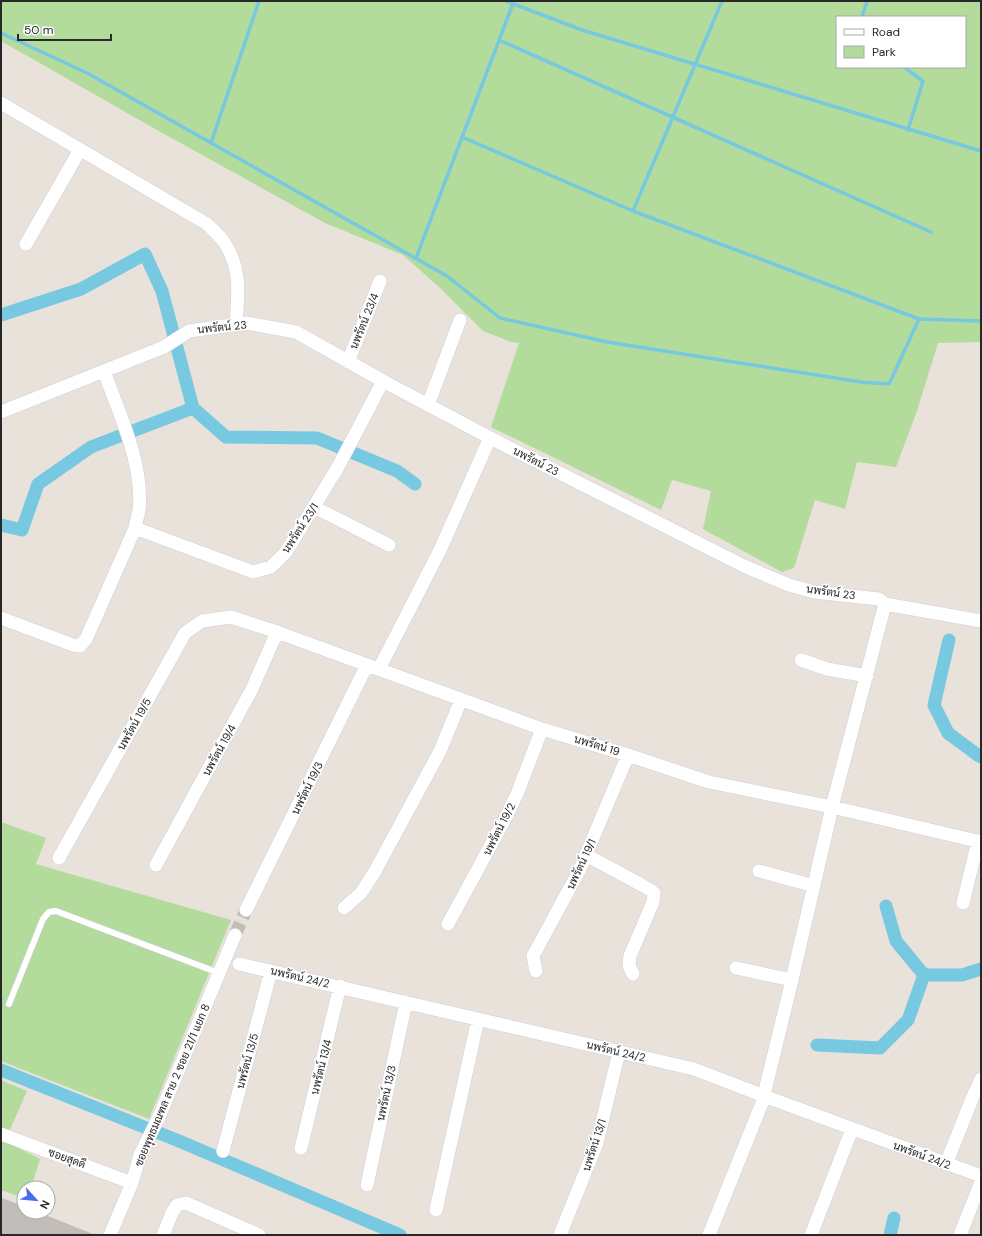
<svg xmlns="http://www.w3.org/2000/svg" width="982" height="1236" font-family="'DM Sans',Sarabun,sans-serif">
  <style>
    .green { fill: #b3db9c; fill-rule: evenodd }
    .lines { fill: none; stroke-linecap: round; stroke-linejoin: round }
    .stream { stroke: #77c8e1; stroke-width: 3.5 }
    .canal { stroke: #77c8e1; stroke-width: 13 }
    .building { fill: #c1bcb7; stroke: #c4beb5 }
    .street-tunnel { stroke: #c2bdb7; stroke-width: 13; stroke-dasharray: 13 6; stroke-linecap: butt }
    .lane-casing { stroke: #cdd0db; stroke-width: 7 }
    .street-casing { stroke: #cdd0db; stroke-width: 14 }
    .lane { stroke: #fff; stroke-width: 6 }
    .street { stroke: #fff; stroke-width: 13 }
    .labels { text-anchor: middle; stroke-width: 3; stroke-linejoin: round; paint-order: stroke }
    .street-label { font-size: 11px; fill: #282828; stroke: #fff }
  </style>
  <rect width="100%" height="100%" fill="#e9e2db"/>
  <path class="green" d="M 1,1 L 981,1 L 981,342 L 938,343 L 917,411 L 896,467 L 857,462 L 845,509 L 815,500 L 794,568 L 782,572 L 703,529 L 711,491 L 672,480 L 661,510 L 491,427 L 519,343 L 511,342 L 483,331 L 439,287 L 403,255 L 325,223 L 157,130 L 1,41 ZM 837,17 L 965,17 L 965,67 L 837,67 Z
    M 1,822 L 46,838 L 36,864 L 231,920 L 149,1119 L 1,1061 Z
    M 1,1080 L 27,1091 L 5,1141 L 40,1159 L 31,1188 L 24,1188 L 24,1198 L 1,1190 Z"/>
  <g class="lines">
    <path class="stream" d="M 506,1 L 582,30 L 981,151
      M 862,17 L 867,1
      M 1,33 L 87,73 L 447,276 L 500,318 L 607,342 L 861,382 L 889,384 L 919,319 L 981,321
      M 499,40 L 931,232
      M 904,67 L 923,81 L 908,130
      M 462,137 L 633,211 L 722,1
      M 211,143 L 259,1
      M 633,211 L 919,319
      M 416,258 L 514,1"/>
    <path class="canal" d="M 1,315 L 81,289 L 145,254 L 162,291 L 193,408 L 226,437 L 317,438 L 397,471 L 415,484
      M 1,525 L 22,530 L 38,484 L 91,447 L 193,408
      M 949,640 L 934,705 L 948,733 L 979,756 L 981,757
      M 886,906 L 896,941 L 924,975 L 962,975 L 981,969
      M 817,1045 L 880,1048 L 908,1020 L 924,975
      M 1,1070 L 179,1141 L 400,1235
      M 890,1235 L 894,1218"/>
  </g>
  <path class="building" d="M 1,1198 L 24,1207 L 24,1212 L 37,1212 L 94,1235 L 1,1235 Z"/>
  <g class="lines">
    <path class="street-tunnel" d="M 235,935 L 246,910"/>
    <defs>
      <path id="lane" d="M 9,1004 L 43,919 L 49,912 L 56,911 L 219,973"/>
      <path id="street" d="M 1,103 L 207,224 C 213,230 220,236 224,242 C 242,269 238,294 236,324
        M 26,244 L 80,150
        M 348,362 L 380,281
        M 428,405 L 460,320
        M 1,412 L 164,347 L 189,331 L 247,323 L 296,332 L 383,381 L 498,442 L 746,567 L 789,585 L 814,592 L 879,599 L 885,604 L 981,621
        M 314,507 L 389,545
        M 135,528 L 253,572 L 271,567 L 286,552 L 338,467 L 383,381
        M 1,618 L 73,645 L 80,646 L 86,639 L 135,528 C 136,522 138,516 139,510 C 144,464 119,414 104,371
        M 801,660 L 827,669 L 867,676
        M 379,669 L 440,550 L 490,438
        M 586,855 L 640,884 L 652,891 L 654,893 L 653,902 L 630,956 L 629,966 L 633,974
        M 59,858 L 185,633 L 202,621 L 231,617 L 277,632 L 542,729 L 628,755 L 709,782 L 832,807 L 981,842
        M 156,865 L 252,689 L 277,632
        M 759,871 L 814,886
        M 963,903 L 978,841
        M 344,908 L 361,893 L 374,873 L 440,751 L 461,700
        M 246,910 L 367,665
        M 448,924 L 505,819 L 517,794 L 542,729
        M 239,964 L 694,1069 L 764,1096 L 981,1176
        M 736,968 L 792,980
        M 536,971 L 533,956 L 580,869 L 628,755
        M 1,1134 L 132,1183
        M 301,1148 L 340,986
        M 223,1151 L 271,971
        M 946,1164 L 974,1094 L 981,1079
        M 367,1185 L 406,1002
        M 436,1210 L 478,1019
        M 110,1235 L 132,1183 L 140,1155 L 159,1117 L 235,935
        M 163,1235 L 172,1213 L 177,1205 L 186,1203 L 259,1235
        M 560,1235 L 597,1143 L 619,1052
        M 709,1235 L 762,1103 L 792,980 L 832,807 L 885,604
        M 811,1235 L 852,1129
        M 960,1235 L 981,1182"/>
    </defs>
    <use href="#lane" class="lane-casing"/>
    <use href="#street" class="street-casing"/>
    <use href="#lane" class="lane"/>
    <use href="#street" class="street"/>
  </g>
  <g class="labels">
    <g class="street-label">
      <text transform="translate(364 321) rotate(-68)" y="4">นพรัตน์ 23/4</text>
      <text transform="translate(222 327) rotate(-6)" y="4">นพรัตน์ 23</text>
      <text transform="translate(536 461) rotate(27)" y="4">นพรัตน์ 23</text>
      <text transform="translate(300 528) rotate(-57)" y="4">นพรัตน์ 23/1</text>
      <text transform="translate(831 592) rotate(8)" y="4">นพรัตน์ 23</text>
      <text transform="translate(134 724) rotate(-61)" y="4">นพรัตน์ 19/5</text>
      <text transform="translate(597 745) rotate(17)" y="4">นพรัตน์ 19</text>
      <text transform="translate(219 750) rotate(-61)" y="4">นพรัตน์ 19/4</text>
      <text transform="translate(307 788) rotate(-64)" y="4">นพรัตน์ 19/3</text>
      <text transform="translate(499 829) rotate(-63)" y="4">นพรัตน์ 19/2</text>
      <text transform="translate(581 864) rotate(-65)" y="4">นพรัตน์ 19/1</text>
      <text transform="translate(300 977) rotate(13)" y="4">นพรัตน์ 24/2</text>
      <text transform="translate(616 1051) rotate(13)" y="4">นพรัตน์ 24/2</text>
      <text transform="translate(247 1061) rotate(-75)" y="4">นพรัตน์ 13/5</text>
      <text transform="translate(321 1067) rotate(-76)" y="4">นพรัตน์ 13/4</text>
      <text transform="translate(172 1085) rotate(-67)" y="4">ซอยพุทธมณฑล สาย 2 ซอย 21/1 แยก 8</text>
      <text transform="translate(386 1093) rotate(-78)" y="4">นพรัตน์ 13/3</text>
      <text transform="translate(594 1145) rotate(-72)" y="4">นพรัตน์ 13/1</text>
      <text transform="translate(922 1155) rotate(20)" y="4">นพรัตน์ 24/2</text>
      <text transform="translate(67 1158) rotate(20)" y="4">ซอยสุดดี</text>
    </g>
  </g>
  <rect width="982" height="1236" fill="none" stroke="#282828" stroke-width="4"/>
  <rect x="836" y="16" width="130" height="52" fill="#ffffff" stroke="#a9a9a9"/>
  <rect x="844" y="29" width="20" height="6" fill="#ffffff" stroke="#a9a9a9"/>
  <text x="872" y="36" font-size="12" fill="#282828">Road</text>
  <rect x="844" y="46" width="20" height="12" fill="#b3db9c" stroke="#a9a9a9"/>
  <text x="872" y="56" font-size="12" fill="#282828">Park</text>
  <g transform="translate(36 1200) rotate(117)"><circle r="19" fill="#ffffff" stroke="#a9a9a9"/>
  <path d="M0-3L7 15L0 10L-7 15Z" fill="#496be7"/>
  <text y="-6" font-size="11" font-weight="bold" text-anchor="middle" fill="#282828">N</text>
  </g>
  <path d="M18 34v6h93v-6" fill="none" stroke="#282828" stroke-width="2"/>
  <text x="24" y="34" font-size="12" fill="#282828" stroke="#ffffff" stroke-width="3" paint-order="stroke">50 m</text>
</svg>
